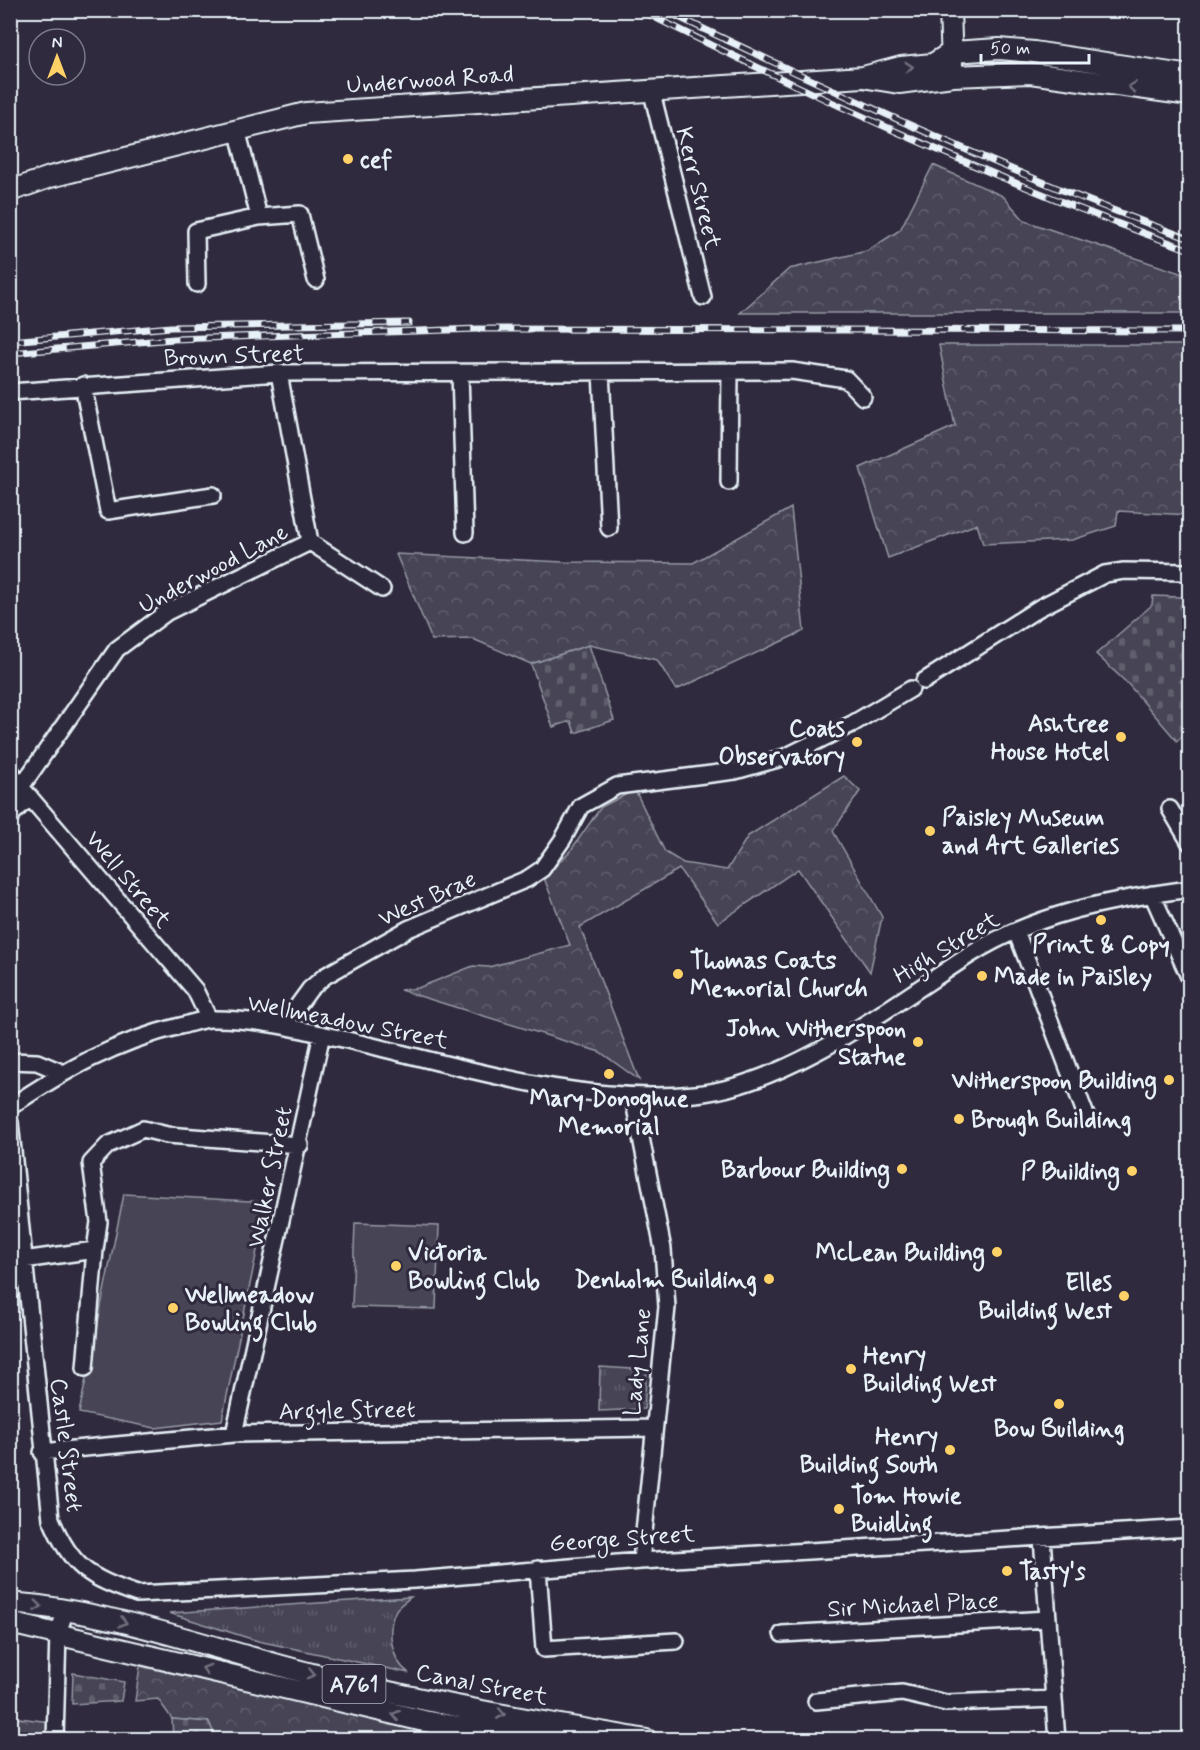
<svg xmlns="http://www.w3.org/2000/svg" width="1200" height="1750" font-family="Mynerve,sans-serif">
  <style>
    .grass { fill: url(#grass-tufts); stroke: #979aa6; stroke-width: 1.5 }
    .forest { fill: url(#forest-crowns); stroke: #979aa6; stroke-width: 1.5 }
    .cemetery { fill: url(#cemetery-stones); stroke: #979aa6; stroke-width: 1.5 }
    .garden { fill: #464455; stroke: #979aa6; stroke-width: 1.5 }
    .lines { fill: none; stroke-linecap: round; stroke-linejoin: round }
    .minor-casing { stroke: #e8f1f8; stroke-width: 20 }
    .major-casing { stroke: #e8f1f8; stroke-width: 24 }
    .minor { stroke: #2f2a3d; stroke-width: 15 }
    .major { stroke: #2f2a3d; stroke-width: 20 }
    .rail-casing { stroke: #e8f1f8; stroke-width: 7 }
    .rail { stroke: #2f2a3d; stroke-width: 4.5; stroke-dasharray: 14; stroke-linecap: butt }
    .oneway { stroke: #70707e }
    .poi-dot { fill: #ffd166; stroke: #2f2a3d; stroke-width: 2 }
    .labels { text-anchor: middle; stroke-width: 6; stroke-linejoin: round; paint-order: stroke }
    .shield { fill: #2f2a3d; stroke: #b0b5c0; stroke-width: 1.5 }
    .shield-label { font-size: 22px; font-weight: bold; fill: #e8f1f8 }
    .street-label { font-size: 24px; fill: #e8f1f8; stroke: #2f2a3d }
    .poi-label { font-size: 24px; font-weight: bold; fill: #e8f1f8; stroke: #2f2a3d; text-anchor: start }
  </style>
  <defs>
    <pattern id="grass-tufts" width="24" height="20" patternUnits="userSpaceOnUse" patternTransform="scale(1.5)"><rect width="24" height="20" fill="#464455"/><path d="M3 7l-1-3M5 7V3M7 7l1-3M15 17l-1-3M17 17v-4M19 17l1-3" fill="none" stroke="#615f6e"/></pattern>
    <pattern id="forest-crowns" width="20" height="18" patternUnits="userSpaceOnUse" patternTransform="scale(1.5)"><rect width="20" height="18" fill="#464455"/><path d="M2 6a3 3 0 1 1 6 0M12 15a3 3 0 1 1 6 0" fill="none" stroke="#615f6e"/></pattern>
    <pattern id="cemetery-stones" width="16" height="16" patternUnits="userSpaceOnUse" patternTransform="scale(1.5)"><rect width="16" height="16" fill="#464455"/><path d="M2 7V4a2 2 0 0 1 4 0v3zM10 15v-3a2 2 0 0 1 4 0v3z" fill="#615f6e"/></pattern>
  </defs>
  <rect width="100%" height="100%" fill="#2f2a3d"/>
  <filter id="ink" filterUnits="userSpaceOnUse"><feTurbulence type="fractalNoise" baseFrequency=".0167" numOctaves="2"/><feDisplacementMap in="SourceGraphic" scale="12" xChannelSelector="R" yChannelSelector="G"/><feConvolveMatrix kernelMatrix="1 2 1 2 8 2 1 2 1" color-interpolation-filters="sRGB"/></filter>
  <g filter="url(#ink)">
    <path class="grass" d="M 600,1367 L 647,1370 L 644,1409 L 599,1411 Z
      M 411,1597 C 406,1601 399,1605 396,1610 C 386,1629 391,1661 409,1673 L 258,1641 L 169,1613 Z"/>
    <path class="forest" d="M 933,165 L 1003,196 L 1025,221 L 1189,276 L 1189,313 L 740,313 L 789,269 L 867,251 L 900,230 Z
      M 939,345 L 1189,345 L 1189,515 L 1118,511 L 1116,526 L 1072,540 L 983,544 L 977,524 L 888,558 L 860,468 L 955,426 Z
      M 791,508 L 804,631 L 676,690 L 657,660 L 589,645 L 531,664 L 473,639 L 432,640 L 396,554 L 564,562 L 693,563 Z
      M 844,776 L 860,791 L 833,831 L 882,917 L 870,972 L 798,869 L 718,923 L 679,869 L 580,927 L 639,1080 L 600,1052 L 400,990 L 418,988 L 473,966 L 489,967 L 570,945 L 544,878 L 571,850 L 601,807 L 635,790 L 665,852 L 683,863 L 727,870 L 748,836 Z
      M 140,1666 L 462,1739 L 216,1739 L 209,1722 L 172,1719 L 158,1699 L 135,1701 Z
      M 19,1718 L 50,1722 L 50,1738 L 11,1740 L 11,1720 Z"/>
    <path class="cemetery" d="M 1189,595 L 1189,730 L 1177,741 L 1128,684 L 1096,654 L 1152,605 L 1153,596 L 1181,597 Z
      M 589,645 L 614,720 L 575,733 L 571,721 L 553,727 L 531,664 Z
      M 73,1673 L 124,1682 L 121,1701 L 72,1704 Z
      M 172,1719 L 209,1722 L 216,1739 L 173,1739 Z"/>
    <path class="garden" d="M 124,1194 L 267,1202 L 222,1420 L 155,1428 L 79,1413 Z
      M 355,1223 L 439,1226 L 436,1309 L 352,1307 Z"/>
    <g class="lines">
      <defs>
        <path id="minor" d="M 651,89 L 703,297
          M 237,129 L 259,217 L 300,214 L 316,280
          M 197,284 L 196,231 L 259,217
          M 601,372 L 609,528
          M 279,373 L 310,542
          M 460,373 L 465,533
          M 83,385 L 108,511 L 213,495
          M 10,392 L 279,373 L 792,371 L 846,379 L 863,397
          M 729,482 L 730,371
          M 924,681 L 1039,608 L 1105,574 L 1124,571 L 1190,572
          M 10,770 L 21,787 L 195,990 L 209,1019
          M 21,787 L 117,649 L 167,612 L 310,542 L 382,589
          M 1170,809 L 1190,843
          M 10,816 L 30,797
          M 1152,894 L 1190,979
          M 1016,931 L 1087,1118
          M 283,1026 L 310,989 L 325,976 L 408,929 L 527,879 L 542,869 L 563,839 L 581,806 L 617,786 L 735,771 L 785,757 L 852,724 L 911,689
          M 10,1061 L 37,1062 L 61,1072
          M 633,1097 L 663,1249 L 667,1307 L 641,1561
          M 10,1107 C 65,1070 115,1042 180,1026 C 190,1024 201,1019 211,1019 C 260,1018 312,1032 360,1043 C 470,1069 581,1105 695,1094 C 788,1085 891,1006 968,956 C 1035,913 1113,899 1190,889
          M 10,1122 L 51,1519 C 72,1568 88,1577 137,1594 L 415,1580 L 641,1561 L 1190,1528
          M 23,1260 L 95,1250 L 99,1222 L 91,1163 L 108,1145 L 143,1129 L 167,1135 L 300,1145
          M 85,1368 L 95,1250
          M 234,1434 L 322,1034
          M 42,1452 L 234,1434 L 653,1428
          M 1042,1538 L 1057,1740
          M 538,1569 L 544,1649 L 676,1641
          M 782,1634 L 1047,1619
          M 816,1701 L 902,1693 L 946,1703 L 1054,1699
          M 55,1740 L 58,1633 L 66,1610"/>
        <path id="major" d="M 950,10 L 952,65
          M 952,52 L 999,49 L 1034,52 L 1190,76
          M 868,78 L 899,83 L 953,76 L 1030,73 L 1190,95
          M 10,191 L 50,177 L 306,113 L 863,77 L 901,67 L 933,64 L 952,52
          M 10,1603 C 114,1611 212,1649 312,1674 C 422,1702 535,1721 647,1740
          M 10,1623 L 424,1721 L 536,1740"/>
      </defs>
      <use href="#minor" class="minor-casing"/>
      <use href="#major" class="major-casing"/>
      <use href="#minor" class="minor"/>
      <use href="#major" class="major"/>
      <defs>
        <path id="rail" d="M 640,10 C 819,99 1001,183 1190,250
          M 664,10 C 837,93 1009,174 1190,239
          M 10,341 L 171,327 L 409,323
          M 10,353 L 174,339 L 479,329 L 1190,331"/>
      </defs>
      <use href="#rail" class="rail-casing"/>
      <use href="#rail" class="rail"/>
    </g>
    <defs><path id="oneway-chevron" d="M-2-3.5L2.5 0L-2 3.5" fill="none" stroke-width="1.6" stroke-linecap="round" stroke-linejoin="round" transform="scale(1.5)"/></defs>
    <g class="oneway">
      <use href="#oneway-chevron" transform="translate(909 67) rotate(-3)"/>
      <use href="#oneway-chevron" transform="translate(1132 87) rotate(-172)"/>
      <use href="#oneway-chevron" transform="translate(38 1606) rotate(7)"/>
      <use href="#oneway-chevron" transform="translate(123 1622) rotate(14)"/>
      <use href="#oneway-chevron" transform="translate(206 1669) rotate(-164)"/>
      <use href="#oneway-chevron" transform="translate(311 1674) rotate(14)"/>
      <use href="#oneway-chevron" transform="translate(501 1714) rotate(10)"/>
      <use href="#oneway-chevron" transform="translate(396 1715) rotate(-167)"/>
    </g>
  </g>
  <g class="poi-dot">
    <circle cx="348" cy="159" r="6"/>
    <circle cx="1121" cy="737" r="6"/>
    <circle cx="857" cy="742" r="6"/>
    <circle cx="930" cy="831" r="6"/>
    <circle cx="1101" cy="920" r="6"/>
    <circle cx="678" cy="974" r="6"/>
    <circle cx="982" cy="976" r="6"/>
    <circle cx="918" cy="1042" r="6"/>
    <circle cx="609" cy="1074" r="6"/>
    <circle cx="1169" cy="1080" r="6"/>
    <circle cx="959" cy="1119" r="6"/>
    <circle cx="902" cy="1169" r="6"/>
    <circle cx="1132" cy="1171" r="6"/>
    <circle cx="997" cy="1252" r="6"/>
    <circle cx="396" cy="1266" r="6"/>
    <circle cx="769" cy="1279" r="6"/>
    <circle cx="1124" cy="1296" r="6"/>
    <circle cx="173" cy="1308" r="6"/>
    <circle cx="851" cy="1369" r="6"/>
    <circle cx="1059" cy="1404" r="6"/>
    <circle cx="950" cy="1450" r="6"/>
    <circle cx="839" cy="1509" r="6"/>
    <circle cx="1007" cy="1571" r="6"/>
  </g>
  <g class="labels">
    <rect class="shield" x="322.5" y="1665" width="63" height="38" rx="4.5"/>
    <g class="shield-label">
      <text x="354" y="1692">A761</text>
    </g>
    <g class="street-label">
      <text transform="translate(430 79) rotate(-4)" y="8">Underwood Road</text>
      <text transform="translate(699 188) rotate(76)" y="8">Kerr Street</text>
      <text transform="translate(234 355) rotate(-2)" y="8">Brown Street</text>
      <text transform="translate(213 568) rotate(-28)" y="8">Underwood Lane</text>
      <text transform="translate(129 879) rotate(50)" y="8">Well Street</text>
      <text transform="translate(427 898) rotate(-24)" y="8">West Brae</text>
      <text transform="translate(946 947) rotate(-31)" y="8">High Street</text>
      <text transform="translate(348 1021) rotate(11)" y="8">Wellmeadow Street</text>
      <text transform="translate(269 1177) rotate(-78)" y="8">Walker Street</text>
      <text transform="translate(637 1362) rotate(-84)" y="8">Lady Lane</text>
      <text transform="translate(347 1410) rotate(-1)" y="8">Argyle Street</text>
      <text transform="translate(67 1445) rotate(83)" y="8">Castle Street</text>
      <text transform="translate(622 1538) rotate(-4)" y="8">George Street</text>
      <text transform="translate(913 1604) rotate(-3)" y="8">Sir Michael Place</text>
      <text transform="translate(482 1684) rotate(11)" y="8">Canal Street</text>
    </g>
    <g class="poi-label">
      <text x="360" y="167">cef</text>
      <text x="1109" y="731" text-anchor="end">Ashtree<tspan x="1109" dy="28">House Hotel</tspan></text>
      <text x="845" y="736" text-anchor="end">Coats<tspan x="845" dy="28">Observatory</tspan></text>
      <text x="942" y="825">Paisley Museum<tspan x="942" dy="28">and Art Galleries</tspan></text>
      <text x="1101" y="952" text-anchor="middle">Print &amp; Copy</text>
      <text x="690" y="968">Thomas Coats<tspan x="690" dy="28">Memorial Church</tspan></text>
      <text x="994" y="984">Made in Paisley</text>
      <text x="906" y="1036" text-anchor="end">John Witherspoon<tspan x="906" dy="28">Statue</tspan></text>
      <text x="1157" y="1088" text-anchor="end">Witherspoon Building</text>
      <text x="609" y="1106" text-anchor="middle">Mary Donoghue<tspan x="609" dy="28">Memorial</tspan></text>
      <text x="971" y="1127">Brough Building</text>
      <text x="890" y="1177" text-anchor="end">Barbour Building</text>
      <text x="1120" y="1179" text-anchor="end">P Building</text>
      <text x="408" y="1260">Victoria<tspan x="408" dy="28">Bowling Club</tspan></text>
      <text x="985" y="1260" text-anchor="end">McLean Building</text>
      <text x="757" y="1287" text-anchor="end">Denholm Building</text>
      <text x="1112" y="1290" text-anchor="end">Elles<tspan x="1112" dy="28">Building West</tspan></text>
      <text x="185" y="1302">Wellmeadow<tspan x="185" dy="28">Bowling Club</tspan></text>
      <text x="863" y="1363">Henry<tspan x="863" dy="28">Building West</tspan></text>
      <text x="1059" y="1436" text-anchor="middle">Bow Building</text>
      <text x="938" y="1444" text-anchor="end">Henry<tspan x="938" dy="28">Building South</tspan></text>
      <text x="851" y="1503">Tom Howie<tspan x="851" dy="28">Buidling</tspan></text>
      <text x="1019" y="1579">Tasty's</text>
    </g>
  </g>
  <rect width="1200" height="1750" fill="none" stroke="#2f2a3d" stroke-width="36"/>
  <rect x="18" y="18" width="1164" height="1714" fill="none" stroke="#e8f1f8" stroke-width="2" filter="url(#ink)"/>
  <g transform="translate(57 57)"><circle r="28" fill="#2f2a3d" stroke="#797a88" stroke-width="1.5"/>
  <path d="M0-4.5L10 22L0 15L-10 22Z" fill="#ffd166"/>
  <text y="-9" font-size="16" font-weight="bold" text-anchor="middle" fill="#e8f1f8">N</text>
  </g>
  <path d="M981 54v9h108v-9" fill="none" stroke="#e8f1f8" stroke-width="3"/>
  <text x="990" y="54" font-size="18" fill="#e8f1f8" stroke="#2f2a3d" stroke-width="4.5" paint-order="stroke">50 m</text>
</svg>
